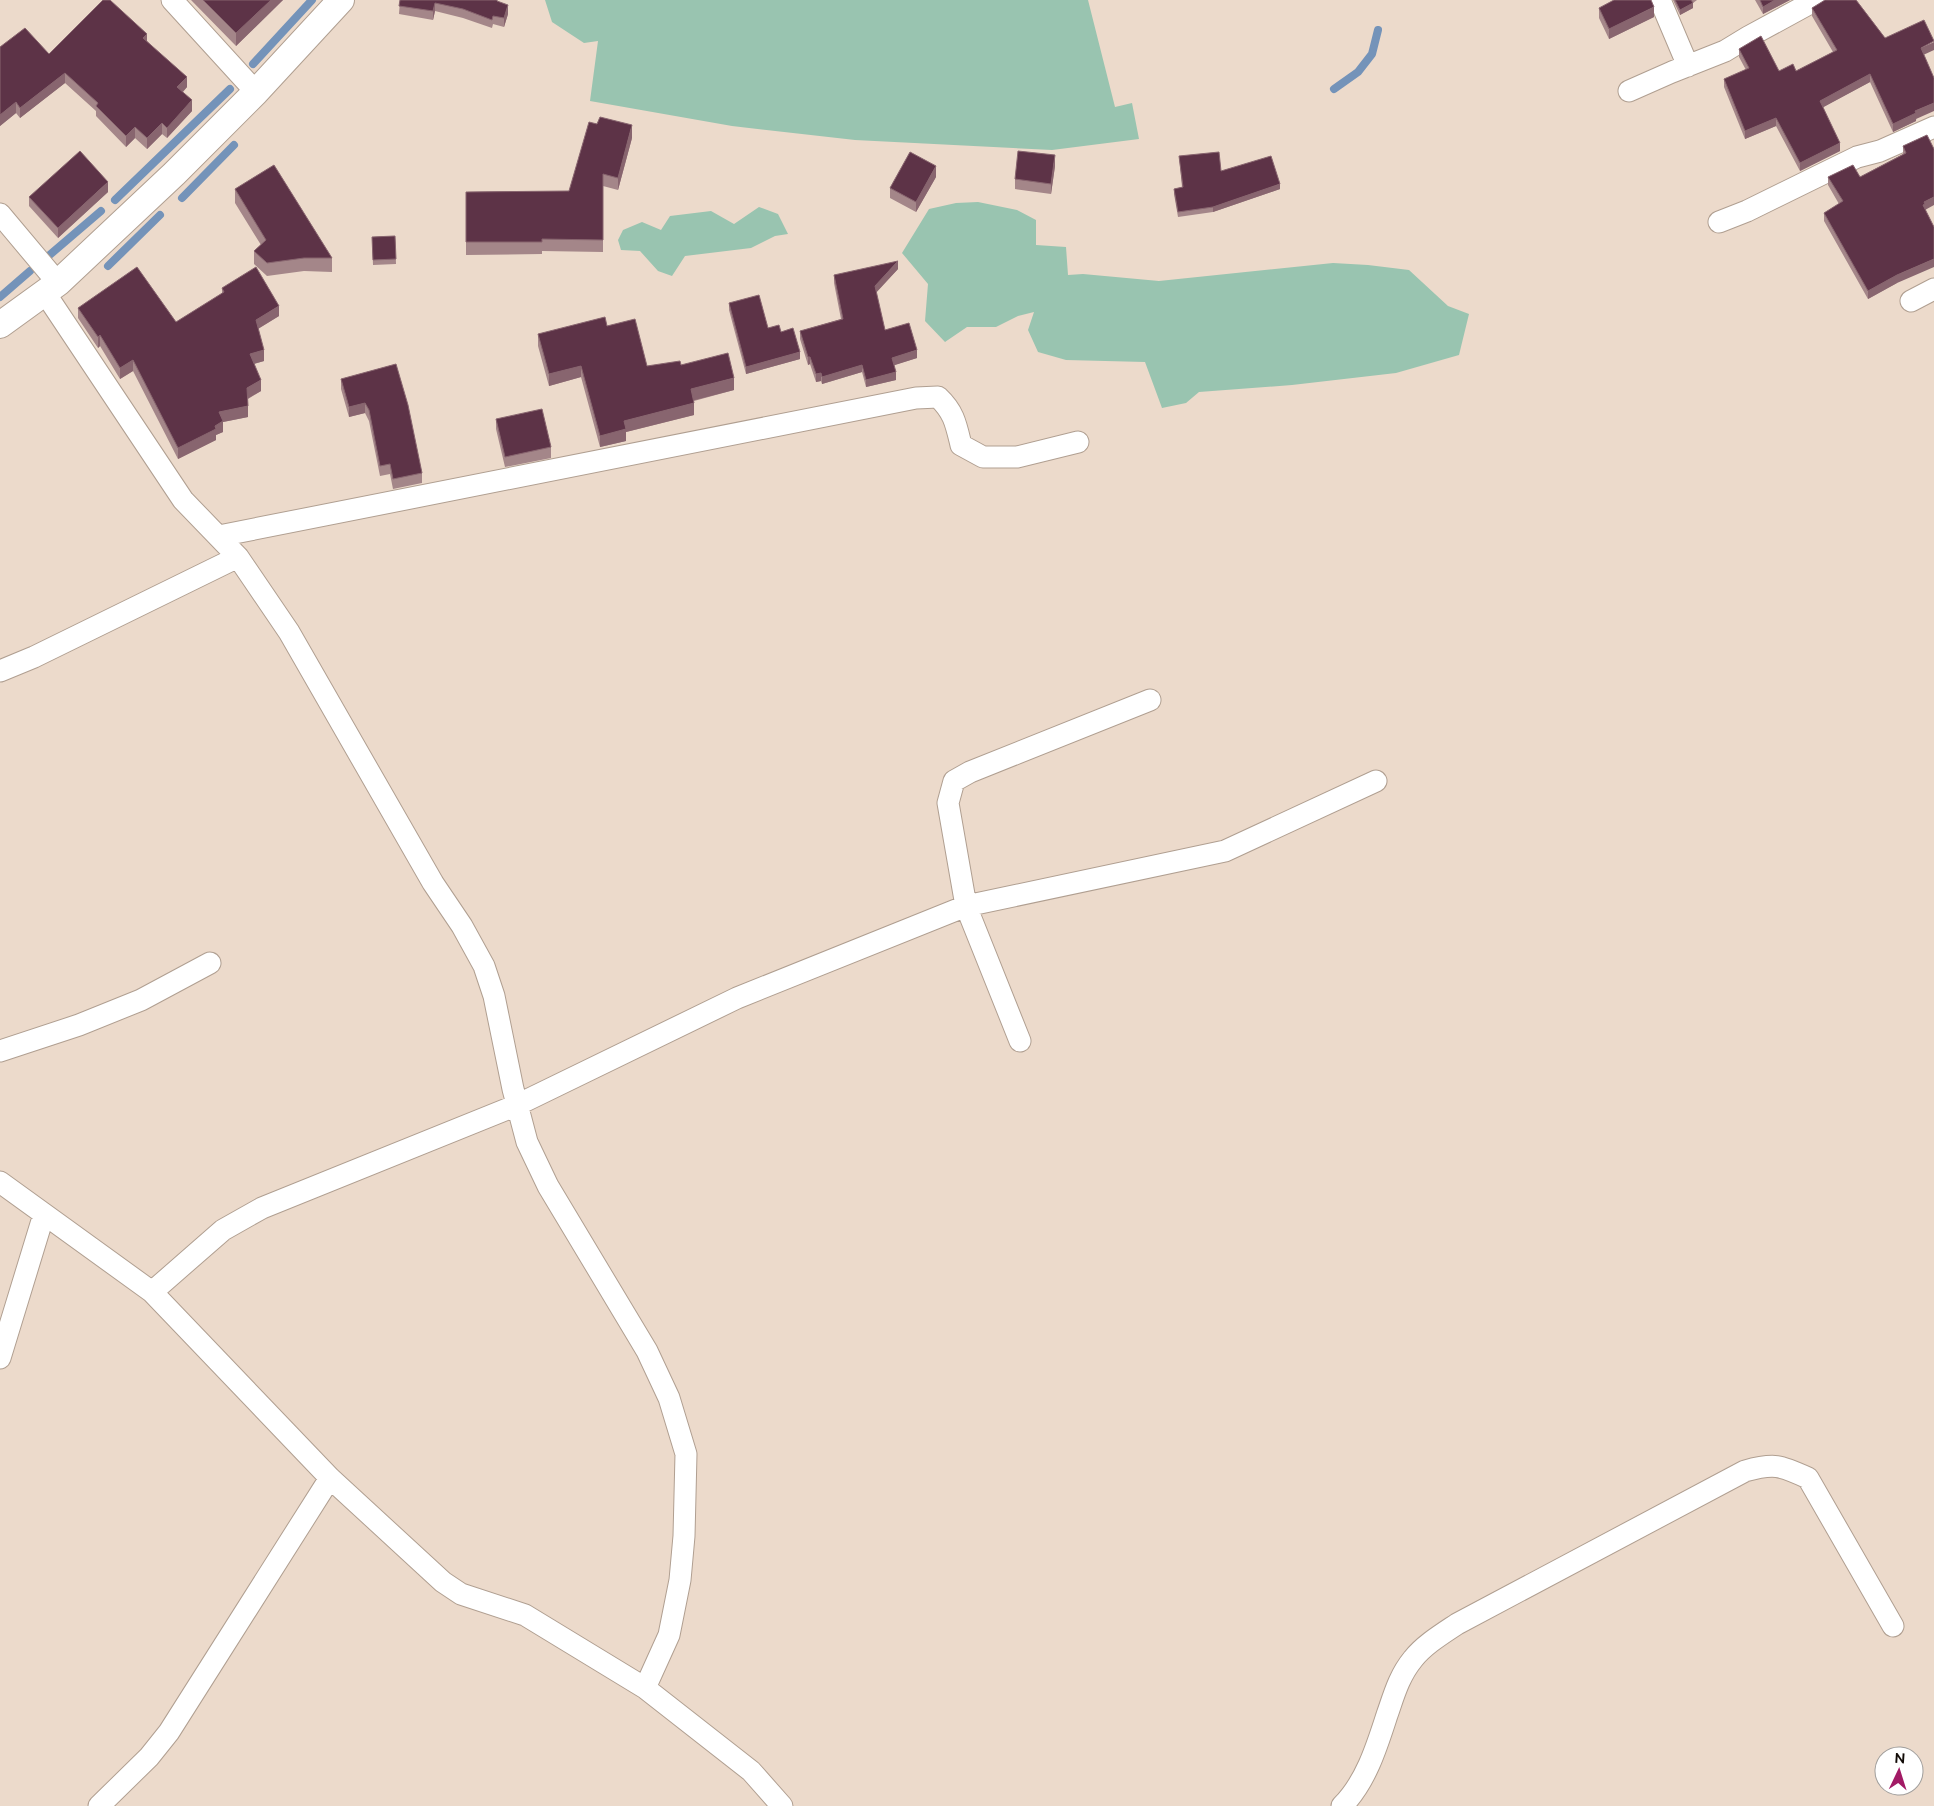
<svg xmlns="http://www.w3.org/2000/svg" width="1934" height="1806" font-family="Raleway,sans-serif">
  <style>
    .green { fill: #99c4b0 }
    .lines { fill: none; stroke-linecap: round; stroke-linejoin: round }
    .stream { stroke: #7493b9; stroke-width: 8 }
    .minor-casing { stroke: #b09f91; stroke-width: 23 }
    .tertiary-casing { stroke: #b09f91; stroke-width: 28 }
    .minor { stroke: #fff; stroke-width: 21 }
    .tertiary { stroke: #fff; stroke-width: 26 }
    .wall { fill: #a48689 }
    .shaded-wall { fill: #88656f }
    .building { fill: #5d3347; stroke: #88656f }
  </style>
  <rect width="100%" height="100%" fill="#ecdacb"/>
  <path class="green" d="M 545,0 L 1088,0 L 1115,107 L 1132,103 L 1139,139 L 1052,150 L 855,140 L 732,126 L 590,101 L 598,41 L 584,43 L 552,22 Z
    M 978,202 L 1017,210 L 1036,220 L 1036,245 L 1066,247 L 1068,275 L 1083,274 L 1159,281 L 1333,263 L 1368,265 L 1409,270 L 1448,306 L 1469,314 L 1459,355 L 1396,373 L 1292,385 L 1199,392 L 1186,403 L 1162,408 L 1145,362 L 1066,360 L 1038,352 L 1028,330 L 1034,312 L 1018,316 L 996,327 L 967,327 L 945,342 L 925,321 L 928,284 L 902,253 L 929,209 L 956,203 Z
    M 759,207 L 778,214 L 788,234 L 775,236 L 751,248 L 685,256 L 672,276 L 658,271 L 640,251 L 621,250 L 618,240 L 623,230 L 642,222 L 661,230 L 670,216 L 711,211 L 734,224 Z"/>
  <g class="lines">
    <path class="stream" d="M 253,64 L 312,0
      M 1334,89 L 1358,72 L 1372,54 L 1378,30
      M 182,198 L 234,145
      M 115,200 L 230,89
      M 46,258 L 101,211
      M 108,266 L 160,215
      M 0,297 L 30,271"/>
    <defs>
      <path id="minor" d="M 172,0 L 256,92
        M 1660,0 L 1688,66
        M 1629,91 L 1672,72 L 1725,51 L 1748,37 L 1816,0
        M 0,214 L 58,283
        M 1719,222 L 1747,211 L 1857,157 L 1880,151 L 1934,127
        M 45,293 L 183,500 L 238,557 L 289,632 L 433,883 L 462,926 L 484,966 L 494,996 L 513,1089 L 527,1142 L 548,1186 L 647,1351 L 669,1398 L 686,1454 L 684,1536 L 680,1580 L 669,1635 L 645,1688
        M 1911,301 L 1934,289
        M 219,536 L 916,398 L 938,397 C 954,412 956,424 961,445 L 983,457 L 1017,457 L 1078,442
        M 0,671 L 34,657 L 238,557
        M 1020,1041 L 966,906 L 1225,851 L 1376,781
        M 0,1051 L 79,1025 L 141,1000 L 210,963
        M 0,1182 L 152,1292 L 330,1478 L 443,1582 L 461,1594 L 525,1615 L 645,1688 L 751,1771 L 782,1806
        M 152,1292 L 223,1230 L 262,1208 L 517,1105 L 737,998 L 966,906 L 948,803 L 954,781 L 970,772 L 1150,700
        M 0,1358 L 44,1214
        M 99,1806 L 149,1757 L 169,1732 L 330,1478
        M 1342,1806 C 1366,1782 1377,1746 1387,1715 C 1394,1695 1399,1676 1413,1659 C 1424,1645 1442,1634 1457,1624 L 1745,1471 C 1774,1463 1780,1465 1808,1478 L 1893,1626"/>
      <path id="tertiary" d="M 0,325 L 58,283 L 174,174 L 256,92 L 341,0"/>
    </defs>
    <use href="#minor" class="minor-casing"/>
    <use href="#tertiary" class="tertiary-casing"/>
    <use href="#minor" class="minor"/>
    <use href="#tertiary" class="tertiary"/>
  </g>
  <path class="wall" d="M 191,0 L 283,0 L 236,46 Z
    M 400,0 L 498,2 L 508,14 L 504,27 L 493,24 L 492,28 L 463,18 L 435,11 L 433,20 L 399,14 Z
    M 1673,0 L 1697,0 L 1693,3 L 1693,8 L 1680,15 Z
    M 1755,0 L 1790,0 L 1763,14 Z
    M 1857,1 L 1885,38 L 1924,55 L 1916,121 L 1893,132 L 1870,82 L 1823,107 L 1840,151 L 1800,171 L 1776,126 L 1745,139 L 1724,87 L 1724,79 L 1746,70 L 1739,57 L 1739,49 L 1779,71 L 1796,71 L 1833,52 L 1812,16 L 1812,8 Z
    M 1599,8 L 1654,17 L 1609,39 L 1599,18 Z
    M 147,41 L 187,87 L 183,92 L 192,111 L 167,138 L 162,134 L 147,149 L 135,138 L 126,147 L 96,116 L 96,111 L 65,83 L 20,118 L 16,113 L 0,126 L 0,47 L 49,54 Z
    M 632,138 L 618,190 L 603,186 L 603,252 L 542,251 L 542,254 L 466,255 L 466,192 L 569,191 Z
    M 1903,146 L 1934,149 L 1926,210 L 1897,283 L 1868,299 L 1824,221 L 1824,213 L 1839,204 L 1828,185 L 1828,177 L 1860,177 L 1903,154 Z
    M 1179,156 L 1221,171 L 1280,189 L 1213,212 L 1178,217 L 1174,194 L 1174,189 L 1182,187 Z
    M 1055,166 L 1051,194 L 1015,189 L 1015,179 Z
    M 936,177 L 916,212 L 890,198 L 890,188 Z
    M 235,189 L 332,258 L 332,272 L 304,271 L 267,276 L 254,264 L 254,251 L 261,245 L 235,203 Z
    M 108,192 L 58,238 L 29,206 L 29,197 Z
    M 395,236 L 396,264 L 373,265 L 372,237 Z
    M 898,269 L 876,292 L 885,330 L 917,358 L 894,365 L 896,380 L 866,387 L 862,372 L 822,384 L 821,381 L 816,382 L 810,364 L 808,365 L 800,339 L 800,331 L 841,319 L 834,283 L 834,275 Z
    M 222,288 L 279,316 L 258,329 L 264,361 L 254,364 L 261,391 L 248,399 L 248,417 L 223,422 L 223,432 L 216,435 L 216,440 L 178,459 L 133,371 L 120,379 L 100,346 L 98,348 L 78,318 L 78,308 L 176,322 L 222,294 Z
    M 729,303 L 768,328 L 781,332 L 800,359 L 746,374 L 729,310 Z
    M 607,326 L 647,366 L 681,365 L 734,390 L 694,401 L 694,415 L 626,432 L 626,441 L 600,447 L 581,377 L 549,386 L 538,346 L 538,334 Z
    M 396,364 L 422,473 L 422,483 L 393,489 L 390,474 L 380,476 L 369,421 L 365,413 L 349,417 L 341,389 L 341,379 Z
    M 496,419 L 551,447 L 551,458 L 505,467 L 496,429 Z"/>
  <path class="shaded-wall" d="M 271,0 L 283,0 L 236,46 L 236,33 Z
    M 1775,0 L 1790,0 L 1763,14 L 1763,7 Z
    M 435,3 L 435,11 L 433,20 L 433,11 Z
    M 1693,3 L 1693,8 L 1680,15 L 1680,10 Z
    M 508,5 L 508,14 L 504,27 L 504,18 Z
    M 1654,7 L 1654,17 L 1609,39 L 1609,29 Z
    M 147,34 L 147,45 L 143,38 Z
    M 1934,42 L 1934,50 L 1921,56 L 1921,48 Z
    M 65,73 L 65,83 L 20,118 L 20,108 Z
    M 1870,74 L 1870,82 L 1820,109 L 1820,101 Z
    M 187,77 L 187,87 L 177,98 L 177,87 Z
    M 192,100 L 192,111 L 167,138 L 167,128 Z
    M 16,102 L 16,113 L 0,126 L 0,115 Z
    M 1934,103 L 1934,111 L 1916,119 L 1916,121 L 1893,132 L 1893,124 L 1915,111 Z
    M 1776,118 L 1776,126 L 1745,139 L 1745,131 Z
    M 162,123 L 162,134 L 147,149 L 147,138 Z
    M 632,125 L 632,138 L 618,190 L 618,178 Z
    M 135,127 L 135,138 L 126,147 L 126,136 Z
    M 1840,143 L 1840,151 L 1800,171 L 1800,163 Z
    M 1055,155 L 1055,166 L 1051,194 L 1051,184 Z
    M 936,166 L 936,177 L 916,212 L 916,202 Z
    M 108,182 L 108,192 L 58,238 L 58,228 Z
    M 1280,184 L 1280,189 L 1213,212 L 1213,207 Z
    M 1934,197 L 1934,205 L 1925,210 L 1923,205 L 1924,202 Z
    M 1934,259 L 1934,267 L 1897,283 L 1868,299 L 1868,291 L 1897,275 Z
    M 898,261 L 898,269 L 875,294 L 875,286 Z
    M 279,306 L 279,316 L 256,330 L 256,320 Z
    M 100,335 L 100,346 L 98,348 L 98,337 Z
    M 264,350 L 264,361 L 250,365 L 250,354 Z
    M 917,350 L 917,358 L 892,366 L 892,358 Z
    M 800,352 L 800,359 L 746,374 L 746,367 Z
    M 808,357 L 810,357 L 810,364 L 808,365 Z
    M 133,360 L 133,371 L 120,379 L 120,368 Z
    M 862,365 L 862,372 L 822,384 L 822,377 Z
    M 581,366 L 581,377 L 549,386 L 549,374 Z
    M 896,372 L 896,380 L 866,387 L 866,380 Z
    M 821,373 L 821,381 L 816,382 L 816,374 Z
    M 734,378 L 734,390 L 691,401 L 691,389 Z
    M 261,380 L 261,391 L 247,399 L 247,388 Z
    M 365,403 L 365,413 L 349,417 L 349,407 Z
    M 694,403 L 694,415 L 626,432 L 626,441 L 600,447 L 600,436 L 624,421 Z
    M 248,406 L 248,417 L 223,422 L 223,432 L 216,435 L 216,440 L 178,459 L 178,448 L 215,426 L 219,412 Z"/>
  <path class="building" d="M 103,0 L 110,0 L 147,34 L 143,38 L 187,77 L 177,87 L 192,100 L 167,128 L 162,123 L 147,138 L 135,127 L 126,136 L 96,106 L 98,103 L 65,73 L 20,108 L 16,102 L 0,115 L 0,47 L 25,28 L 49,54 Z
    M 203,0 L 271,0 L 236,33 Z
    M 400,0 L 497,0 L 497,1 L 508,5 L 504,18 L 493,16 L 492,20 L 463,9 L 435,3 L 433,11 L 399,6 Z
    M 1614,0 L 1651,0 L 1654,7 L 1609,29 L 1599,8 Z
    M 1675,0 L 1691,0 L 1693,3 L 1680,10 Z
    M 1760,0 L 1775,0 L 1763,7 Z
    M 1825,0 L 1856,0 L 1885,38 L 1924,20 L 1934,41 L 1921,48 L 1934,78 L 1934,103 L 1915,111 L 1916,113 L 1893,124 L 1870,74 L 1820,101 L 1840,143 L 1800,163 L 1776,118 L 1745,131 L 1724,79 L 1749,68 L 1739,49 L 1761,36 L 1779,71 L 1793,64 L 1796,71 L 1837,50 L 1812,8 Z
    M 600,117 L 632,125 L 618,178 L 603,174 L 603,240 L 542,239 L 542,242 L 466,242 L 466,192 L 569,191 L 589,122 L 597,124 Z
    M 1927,135 L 1934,149 L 1934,197 L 1924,202 L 1925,204 L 1923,205 L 1934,227 L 1934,259 L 1897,275 L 1868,291 L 1824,213 L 1843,201 L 1828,177 L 1853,165 L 1860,177 L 1906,153 L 1903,146 Z
    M 80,151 L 108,182 L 58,228 L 29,197 Z
    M 1018,151 L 1055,155 L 1051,184 L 1015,179 Z
    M 910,152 L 936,166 L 916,202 L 890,188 Z
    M 1219,152 L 1221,171 L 1271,156 L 1280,184 L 1213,207 L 1178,212 L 1174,189 L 1183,187 L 1179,156 Z
    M 274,165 L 332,258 L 304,258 L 267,263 L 254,251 L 266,240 L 235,189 Z
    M 395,236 L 396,259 L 373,260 L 372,237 Z
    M 898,261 L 875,286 L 885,330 L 909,323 L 917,350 L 892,358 L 896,372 L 866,380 L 862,365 L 822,377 L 821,373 L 816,374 L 810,357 L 808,357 L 800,331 L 843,319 L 834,275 Z
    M 137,267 L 176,322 L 224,292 L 222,288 L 256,267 L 279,306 L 256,320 L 264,350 L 250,354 L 261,380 L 247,388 L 248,406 L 219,412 L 223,421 L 215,426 L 216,429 L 178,448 L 133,360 L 120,368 L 100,335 L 98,337 L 78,308 Z
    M 759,295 L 768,328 L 779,325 L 781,332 L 793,328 L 800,352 L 746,367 L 729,303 Z
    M 605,317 L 607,326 L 635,319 L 647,366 L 680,361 L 681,365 L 728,353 L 734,378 L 691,389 L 694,403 L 624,421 L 626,429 L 600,436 L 581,366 L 549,374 L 538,334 Z
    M 396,364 L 408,405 L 422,473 L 393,479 L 390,464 L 380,466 L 369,410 L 365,403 L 349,407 L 341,379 Z
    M 542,409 L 551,447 L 505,457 L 496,419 Z"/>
  <g transform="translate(1899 1771) rotate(4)"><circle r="24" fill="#ffffff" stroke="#a09e9c"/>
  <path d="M0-4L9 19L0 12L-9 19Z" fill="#a21a65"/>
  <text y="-8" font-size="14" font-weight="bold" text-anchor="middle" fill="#120c08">N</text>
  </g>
</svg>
